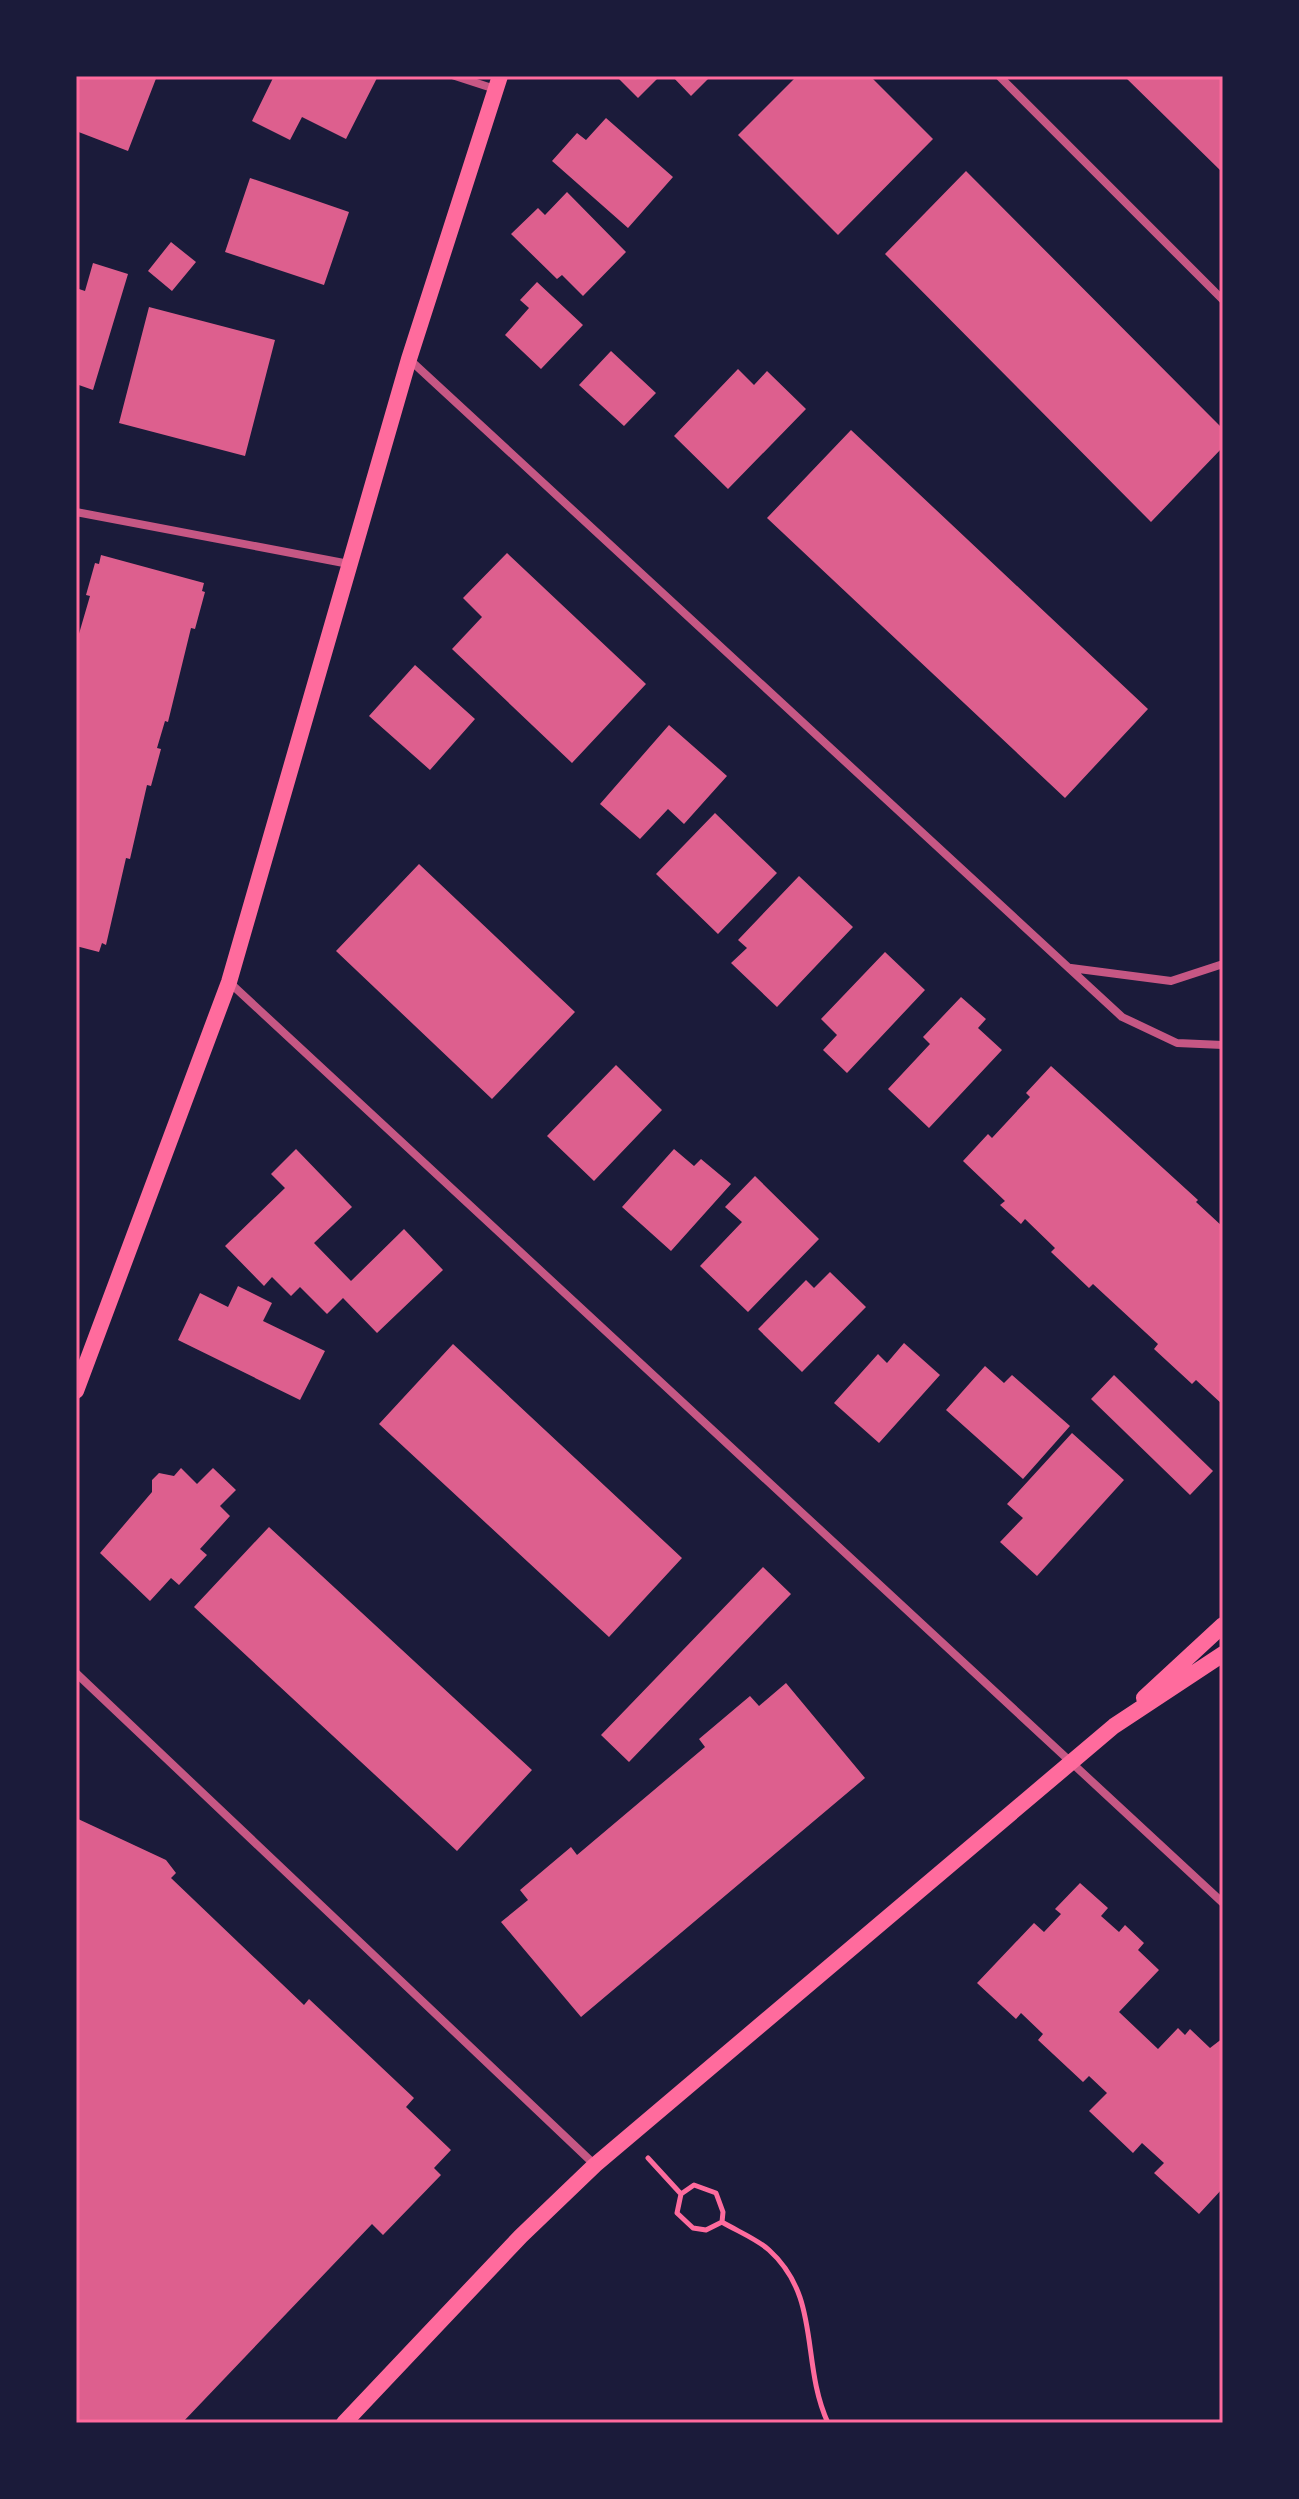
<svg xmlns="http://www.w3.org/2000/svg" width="1299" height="2499" font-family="Quicksand,sans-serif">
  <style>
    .building { fill: #dd5f8e }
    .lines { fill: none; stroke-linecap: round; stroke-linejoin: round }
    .path { stroke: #ff6b9d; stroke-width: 5 }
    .minor { stroke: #c65784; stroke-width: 8 }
    .secondary { stroke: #ff6b9d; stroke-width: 16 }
    .neatline { fill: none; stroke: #ff6b9d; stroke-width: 3 }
  </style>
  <rect width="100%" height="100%" fill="#1b1b3a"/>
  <path class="building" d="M 76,76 L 157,76 L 128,151 L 76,131 Z
    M 274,76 L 378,76 L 346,139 L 302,117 L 290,140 L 252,121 Z
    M 616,76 L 660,76 L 638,98 Z
    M 672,76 L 711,76 L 691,96 Z
    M 797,76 L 870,76 L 933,139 L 838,235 L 738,135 Z
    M 1124,76 L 1223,76 L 1223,173 Z
    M 606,118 L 673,177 L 628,228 L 552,161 L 577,133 L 586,140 Z
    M 966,171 L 1223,429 L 1223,447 L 1151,522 L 885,254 Z
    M 250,178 L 349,212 L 324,285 L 225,252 Z
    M 567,192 L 626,252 L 583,296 L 562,275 L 557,279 L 511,234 L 538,208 L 545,215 Z
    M 171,242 L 196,262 L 172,291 L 148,271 Z
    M 93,263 L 128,274 L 93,390 L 76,384 L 76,288 L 85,291 Z
    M 537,282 L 583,325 L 541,369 L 505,335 L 529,308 L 520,300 Z
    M 149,307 L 275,340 L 245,456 L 119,423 Z
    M 611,351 L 656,393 L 624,426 L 579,385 Z
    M 738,369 L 754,385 L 767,371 L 806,409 L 728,489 L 674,436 Z
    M 851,430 L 1148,709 L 1065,798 L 767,518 Z
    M 507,553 L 646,684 L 572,763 L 452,649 L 482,617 L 463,598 Z
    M 101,555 L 204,583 L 202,591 L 205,592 L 195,629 L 191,628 L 168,722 L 165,721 L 157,748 L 161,749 L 151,786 L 147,785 L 130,859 L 126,858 L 106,945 L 102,943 L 99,952 L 76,946 L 76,644 L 90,596 L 86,595 L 95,563 L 99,564 Z
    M 415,665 L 475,719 L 430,770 L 369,716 Z
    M 669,725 L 727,776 L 684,824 L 668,809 L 640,839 L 600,804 Z
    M 715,813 L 777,873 L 718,934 L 656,874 Z
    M 419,864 L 575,1012 L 492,1099 L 336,951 Z
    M 799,876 L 853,927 L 777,1007 L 731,963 L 747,948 L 738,940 Z
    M 885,952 L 925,990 L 847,1073 L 823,1050 L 837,1035 L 821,1019 Z
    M 961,997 L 986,1019 L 978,1028 L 1002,1050 L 929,1128 L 888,1089 L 930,1044 L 923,1037 Z
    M 616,1065 L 662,1110 L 594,1181 L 547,1136 Z
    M 1051,1066 L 1198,1200 L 1196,1202 L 1223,1227 L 1223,1405 L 1196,1380 L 1192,1384 L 1154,1349 L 1158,1344 L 1093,1284 L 1089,1288 L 1051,1252 L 1055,1248 L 1025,1219 L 1021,1224 L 1000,1205 L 1005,1201 L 963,1161 L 988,1134 L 992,1138 L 1030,1097 L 1026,1093 Z
    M 296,1149 L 352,1207 L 314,1243 L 351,1281 L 404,1229 L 443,1270 L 377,1333 L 343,1298 L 327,1314 L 300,1287 L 291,1296 L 272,1277 L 264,1286 L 225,1246 L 285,1188 L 271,1174 Z
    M 674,1149 L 694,1166 L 701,1159 L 731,1184 L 671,1251 L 622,1207 Z
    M 755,1176 L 819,1239 L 748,1312 L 700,1266 L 742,1222 L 725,1207 Z
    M 830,1272 L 866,1307 L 802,1372 L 758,1329 L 806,1280 L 814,1288 Z
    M 238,1286 L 272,1303 L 263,1321 L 325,1351 L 300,1400 L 178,1340 L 200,1293 L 228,1307 Z
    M 904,1343 L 940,1375 L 879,1443 L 834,1403 L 878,1354 L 887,1363 Z
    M 453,1344 L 682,1558 L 609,1637 L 379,1424 Z
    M 985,1366 L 1004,1383 L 1012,1375 L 1070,1426 L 1023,1479 L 946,1410 Z
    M 1114,1375 L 1213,1471 L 1190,1495 L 1091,1399 Z
    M 1072,1433 L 1124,1480 L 1037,1576 L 1000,1542 L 1023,1518 L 1007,1504 Z
    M 181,1468 L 197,1484 L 213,1468 L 236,1490 L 220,1506 L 230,1516 L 200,1549 L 207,1555 L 179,1585 L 171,1578 L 150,1601 L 100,1553 L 152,1492 L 152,1480 L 159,1473 L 174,1476 Z
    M 269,1527 L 532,1770 L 457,1851 L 194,1607 Z
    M 763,1567 L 791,1594 L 629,1762 L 601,1735 Z
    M 786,1683 L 865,1778 L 581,2017 L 501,1922 L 528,1900 L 520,1890 L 571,1847 L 577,1855 L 705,1747 L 699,1739 L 750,1696 L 759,1706 Z
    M 76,1818 L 166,1860 L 176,1873 L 171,1878 L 304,2005 L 309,1999 L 414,2098 L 406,2107 L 451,2150 L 434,2168 L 441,2175 L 383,2235 L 372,2224 L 182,2423 L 76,2423 Z
    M 1080,1883 L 1108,1908 L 1101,1916 L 1119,1932 L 1125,1925 L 1144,1943 L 1138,1950 L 1159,1970 L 1119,2012 L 1158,2049 L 1178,2028 L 1185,2035 L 1190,2029 L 1210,2048 L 1223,2038 L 1223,2188 L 1199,2214 L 1154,2173 L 1164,2163 L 1142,2143 L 1133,2153 L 1089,2111 L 1107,2093 L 1089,2076 L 1083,2082 L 1038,2040 L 1043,2034 L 1021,2013 L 1016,2019 L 977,1983 L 1034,1923 L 1044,1932 L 1061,1914 L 1055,1909 Z"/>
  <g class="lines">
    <path class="path" d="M 648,2158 L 681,2194
      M 694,2185 L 716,2193 L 723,2212 L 722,2222 L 706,2230 L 693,2228 L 677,2213 L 681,2194 Z
      M 722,2222 C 737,2231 757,2239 769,2250 C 822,2298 800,2362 828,2423"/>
    <path class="minor" d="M 455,76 L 495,89
      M 999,76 L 1223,300
      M 410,360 L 1122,1017 L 1177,1043 L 1223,1045
      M 76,512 L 349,564
      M 1071,968 L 1171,981 L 1223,964
      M 229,982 L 1223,1903
      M 76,1673 L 595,2165"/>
    <path class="secondary" d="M 76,1391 L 229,982 L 409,359 L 500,76
      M 1144,1698 L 1223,1625
      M 344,2423 L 521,2236 L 595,2165 L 1114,1726 L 1223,1654"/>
  </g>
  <rect width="1299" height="2499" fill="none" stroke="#1b1b3a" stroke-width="156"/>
  <rect x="78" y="78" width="1143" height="2343" class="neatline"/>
</svg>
